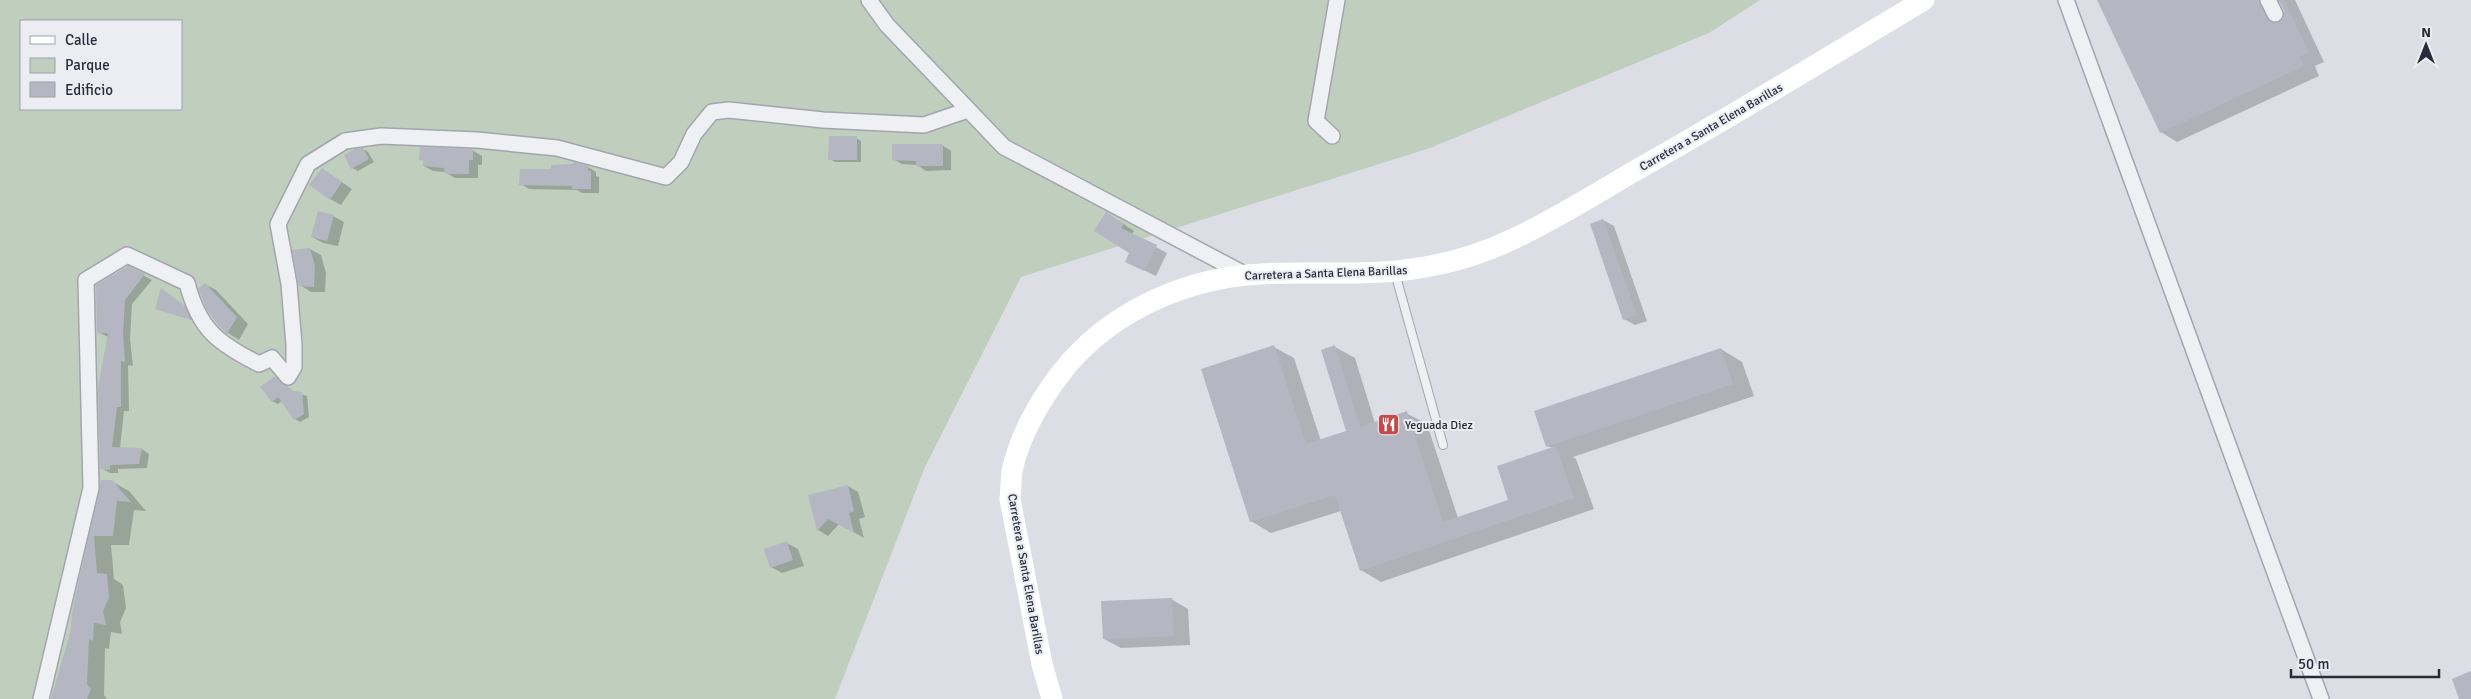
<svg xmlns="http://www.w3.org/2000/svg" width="2471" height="699" font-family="Signika,sans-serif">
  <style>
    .green { fill: #c0cebe; fill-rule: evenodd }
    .shadow { fill: #0003; fill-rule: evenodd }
    .building { fill: #b4b7c1 }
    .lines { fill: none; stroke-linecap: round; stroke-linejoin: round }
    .lane-casing { stroke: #a3a5ae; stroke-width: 10 }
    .street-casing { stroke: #a3a5ae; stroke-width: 18 }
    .lane { stroke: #eff0f4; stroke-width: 8 }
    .street { stroke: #eff0f4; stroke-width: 15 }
    .secondary { stroke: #fff; stroke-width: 21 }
    .labels { text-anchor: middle; stroke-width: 4; stroke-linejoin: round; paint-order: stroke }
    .street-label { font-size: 12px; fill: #282b3a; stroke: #ecedf3 }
    .poi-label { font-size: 12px; fill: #282b3a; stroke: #ecedf3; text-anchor: start }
  </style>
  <rect width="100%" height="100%" fill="#dddee5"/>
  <path class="green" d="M 0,0 L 1760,0 L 1709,33 L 1430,148 L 1021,277 L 925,467 L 835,699 L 0,699 ZM 21,21 L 181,21 L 181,109 L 21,109 Z"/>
  <path class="shadow" d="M 2099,0 L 2295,0 L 2324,62 L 2315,66 L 2319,76 L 2177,142 L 2161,132 ZM 2280,2 L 2286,15 L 2280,23 L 2276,14 L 2277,4 Z
    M 856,138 L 861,141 L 861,162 L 835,162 L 830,159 Z
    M 942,145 L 951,151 L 951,170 L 926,171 L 917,165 L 902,164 L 893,159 Z
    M 363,149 L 368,152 L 374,162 L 358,171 L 352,168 Z
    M 472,150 L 482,156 L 482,165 L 478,165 L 478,178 L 455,178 L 445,172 L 433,171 L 424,166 L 424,161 L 420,159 Z
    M 588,167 L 596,172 L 596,176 L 599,177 L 599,193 L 582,193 L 577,190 L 529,189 L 521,184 L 552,171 Z
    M 333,176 L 352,189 L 341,205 L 330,199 Z
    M 333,216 L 344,222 L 338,246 L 323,243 L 312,237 Z
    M 1118,220 L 1134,231 L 1132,234 L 1167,253 L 1156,276 L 1137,267 Z
    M 1603,220 L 1614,226 L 1647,321 L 1635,325 L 1624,319 Z
    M 310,249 L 321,255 L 326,273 L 325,292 L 311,292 L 300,285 Z
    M 128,267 L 152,280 L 132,304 L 130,339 L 133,366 L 128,365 L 129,411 L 124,411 L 120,448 L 142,449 L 149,454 L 147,468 L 118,469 L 118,473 L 110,473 L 101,468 L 108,337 L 98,332 Z
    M 205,284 L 216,290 L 248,324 L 239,340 L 228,333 L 210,313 Z
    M 166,293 L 190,310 L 195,321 L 156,308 Z
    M 1274,347 L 1294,358 L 1321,441 L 1347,432 L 1335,347 L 1355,358 L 1375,423 L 1406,413 L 1427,424 L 1458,518 L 1510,501 L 1552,448 L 1547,446 L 1721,349 L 1742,362 L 1754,396 L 1573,457 L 1576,459 L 1594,509 L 1381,582 L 1361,570 L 1341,511 L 1271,533 L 1251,521 Z
    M 275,377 L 294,392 L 307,396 L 309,417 L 300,422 L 295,419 L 282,401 L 278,404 L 272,401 Z
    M 111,481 L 129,491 L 146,511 L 134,510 L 129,545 L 111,545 L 114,579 L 123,585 L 126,608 L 120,622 L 122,634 L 111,632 L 109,649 L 105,648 L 104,695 L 107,699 L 52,699 L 71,633 L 101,483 Z
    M 848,486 L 858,492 L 865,517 L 859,519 L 864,538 L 839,524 L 828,536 L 818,530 Z
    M 787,543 L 798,549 L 804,566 L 782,573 L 771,567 Z
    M 1171,599 L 1188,609 L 1190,645 L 1121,648 L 1104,639 Z"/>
  <path class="building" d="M 2097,0 L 2259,0 L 2267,19 L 2275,23 L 2283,19 L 2284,10 L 2278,0 L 2284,0 L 2309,52 L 2299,57 L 2304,66 L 2160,133 Z
    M 829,136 L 857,136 L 857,160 L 828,160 Z
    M 892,144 L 943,144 L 943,166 L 916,166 L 916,161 L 892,160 Z
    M 420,147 L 473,149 L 473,160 L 469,160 L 469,174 L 451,174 L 444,173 L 444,168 L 423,166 L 423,160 L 419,160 Z
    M 363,148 L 369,159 L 351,169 L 344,155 L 355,149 Z
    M 574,162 L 588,166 L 588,171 L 591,171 L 591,189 L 572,189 L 572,186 L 519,185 L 520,169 L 551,169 L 551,165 L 573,164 Z
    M 322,168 L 342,182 L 330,200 L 309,185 Z
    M 318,211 L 334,215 L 327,241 L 311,237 Z
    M 1106,212 L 1124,224 L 1121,228 L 1157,245 L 1144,271 L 1125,262 L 1129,253 L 1094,231 Z
    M 1603,219 L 1637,315 L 1623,320 L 1590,224 Z
    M 310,248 L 315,266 L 314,287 L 299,286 L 292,250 Z
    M 128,266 L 145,274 L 125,300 L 123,334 L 125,362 L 121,361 L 121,407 L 117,407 L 112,447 L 142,448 L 139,464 L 110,465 L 110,470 L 100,469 L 98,387 L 108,333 L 97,333 L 96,285 Z
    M 205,283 L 237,317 L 227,334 L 219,326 L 206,308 L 198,288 Z
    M 161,288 L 185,306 L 191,320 L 155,309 Z
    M 1274,345 L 1306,444 L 1346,431 L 1321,350 L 1335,345 L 1360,427 L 1407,411 L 1443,522 L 1508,500 L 1497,466 L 1556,446 L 1574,498 L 1360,571 L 1335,495 L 1250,522 L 1201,369 Z
    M 1721,348 L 1733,384 L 1546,447 L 1534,411 Z
    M 275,376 L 292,391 L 302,392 L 304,414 L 294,420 L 278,397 L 272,402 L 260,387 Z
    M 101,480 L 112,480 L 131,502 L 117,501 L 113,536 L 94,536 L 97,573 L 107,574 L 109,598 L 103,611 L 106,625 L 94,623 L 93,641 L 89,639 L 87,684 L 91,689 L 87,699 L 51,699 L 70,633 L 73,607 Z
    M 848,485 L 854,511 L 849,513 L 854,533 L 828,519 L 817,531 L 808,495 Z
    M 787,541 L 793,560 L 770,568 L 764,549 Z
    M 1172,598 L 1174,636 L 1103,639 L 1101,601 Z
    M 2471,671 L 2471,699 L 2459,699 L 2452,679 Z"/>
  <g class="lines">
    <defs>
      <path id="lane" d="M 1395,273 L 1443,445"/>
      <path id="street" d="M 869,0 L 887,25 L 1004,147 L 1246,275
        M 2066,0 L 2321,699
        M 2268,0 L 2275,14
        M 1332,136 L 1316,121 L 1337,0
        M 41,699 L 91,488 L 86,280 L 127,255 L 187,283 C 199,329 217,343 259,364 L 272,358 L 288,377 L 294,367 L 294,345 L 289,284 L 278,224 L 308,164 L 345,141 L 381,136 L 477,140 L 557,148 L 666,177 L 681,162 L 694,134 L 712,112 L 729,110 L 823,120 L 924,125 L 968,110"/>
    </defs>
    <use href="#lane" class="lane-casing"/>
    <use href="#street" class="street-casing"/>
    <use href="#lane" class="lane"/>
    <use href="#street" class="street"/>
    <path class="secondary" d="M 1052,699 L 1042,664 L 1010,499 C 1011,490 1011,480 1012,471 C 1019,437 1040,400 1061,373 C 1105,316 1176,282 1247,275 C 1296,270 1347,276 1396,271 C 1437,267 1476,257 1513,239 C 1554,220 1594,195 1633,172 C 1731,117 1827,58 1924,0"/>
  </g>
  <defs>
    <symbol id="restaurant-square" viewBox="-11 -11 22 22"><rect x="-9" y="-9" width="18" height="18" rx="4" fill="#c04d4b" stroke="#ecedf3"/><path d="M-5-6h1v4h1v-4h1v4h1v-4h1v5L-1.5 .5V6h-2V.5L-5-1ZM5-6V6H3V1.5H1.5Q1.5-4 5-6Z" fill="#fff"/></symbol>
  </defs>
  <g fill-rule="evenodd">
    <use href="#restaurant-square" x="1376" y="412" width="25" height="25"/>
  </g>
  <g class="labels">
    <g class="street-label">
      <text transform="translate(1711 127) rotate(-30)" y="4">Carretera a Santa Elena Barillas</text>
      <text transform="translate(1326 273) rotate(-2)" y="4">Carretera a Santa Elena Barillas</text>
      <text transform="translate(1026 574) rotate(80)" y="4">Carretera a Santa Elena Barillas</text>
    </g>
    <g class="poi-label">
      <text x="1405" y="429">Yeguada Diez</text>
    </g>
  </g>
  <rect x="20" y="20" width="162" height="90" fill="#ecedf3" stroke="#9e9fa9"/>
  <rect x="30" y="36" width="25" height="8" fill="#ffffff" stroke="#9e9fa9"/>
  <text x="65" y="45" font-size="15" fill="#282b3a">Calle</text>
  <rect x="30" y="58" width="25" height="15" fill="#c0cebe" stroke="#9e9fa9"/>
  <text x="65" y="70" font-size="15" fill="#282b3a">Parque</text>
  <rect x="30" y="82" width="25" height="15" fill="#b4b7c1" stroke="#9e9fa9"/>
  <text x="65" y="95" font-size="15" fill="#282b3a">Edificio</text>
  <g transform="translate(2426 45)" stroke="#ecedf3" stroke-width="4" paint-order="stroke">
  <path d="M0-4L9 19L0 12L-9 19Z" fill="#282b3a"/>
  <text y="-8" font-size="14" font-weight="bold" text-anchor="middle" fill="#282b3a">N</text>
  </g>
  <path d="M2291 669v8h148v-8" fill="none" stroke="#282b3a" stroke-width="2.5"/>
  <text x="2298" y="669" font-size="15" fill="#282b3a" stroke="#ecedf3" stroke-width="4" paint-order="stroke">50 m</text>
</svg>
